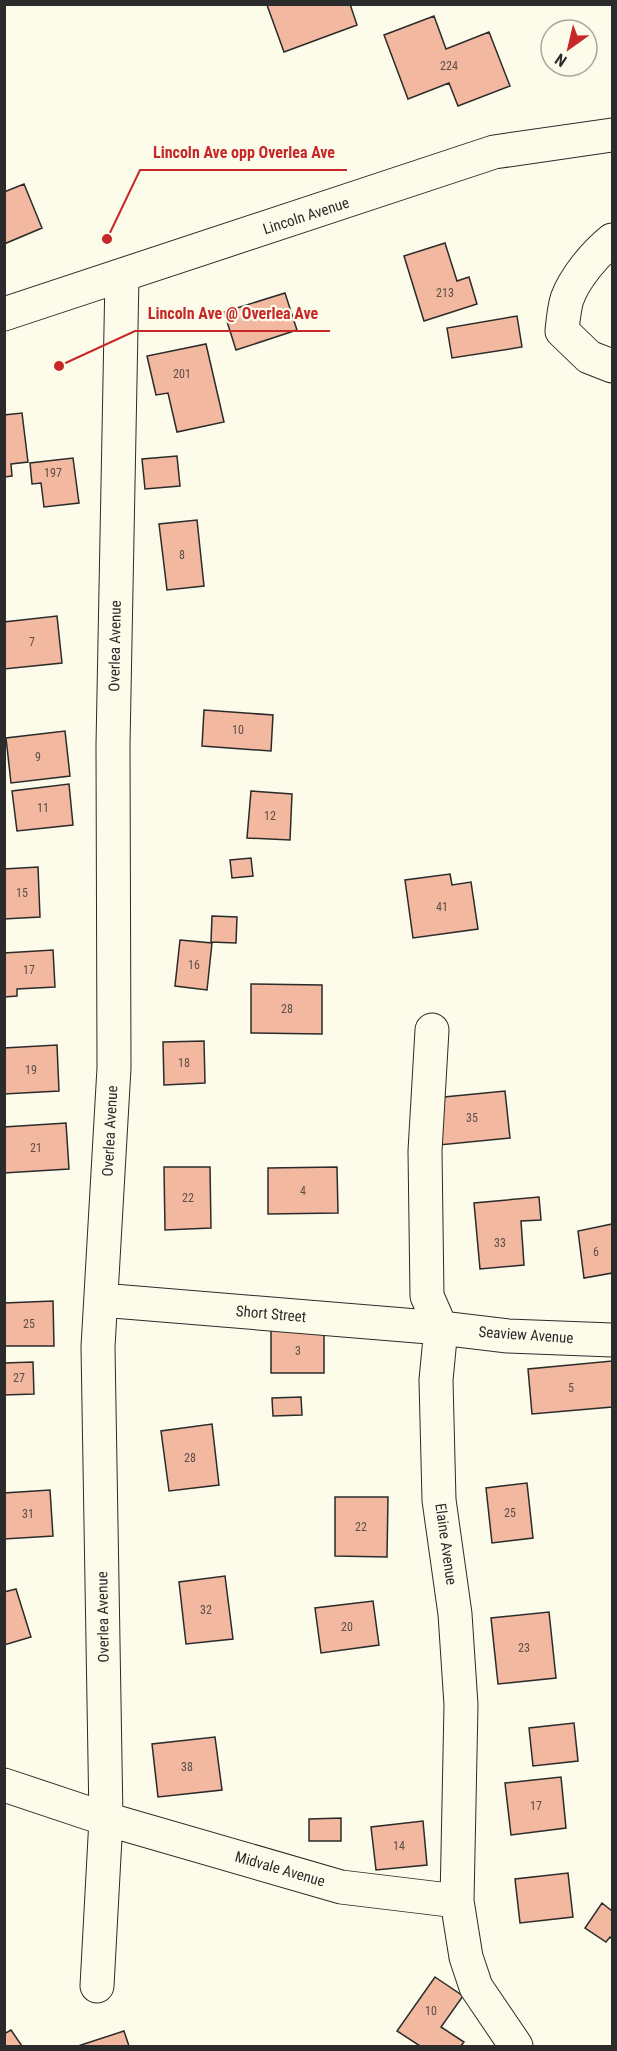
<svg xmlns="http://www.w3.org/2000/svg" width="617" height="2051" font-family="'Roboto Condensed',sans-serif">
  <style>
    .building { fill: #f2b8a0; stroke: #2b2b2b; stroke-width: 1.5 }
    .lines { fill: none; stroke-linecap: round; stroke-linejoin: round }
    .minor-casing { stroke: #2b2b2b; stroke-width: 35 }
    .major-casing { stroke: #2b2b2b; stroke-width: 35 }
    .minor { stroke: #fdfbea; stroke-width: 33 }
    .major { stroke: #fdfbea; stroke-width: 33 }
    .labels { text-anchor: middle; stroke-width: 4.5; stroke-linejoin: round; paint-order: stroke }
    .number-label { font-size: 12px; fill: #5d4e48 }
    .street-label { font-size: 15px; fill: #2b2b2b; stroke: #fdfbea }
    .leader { fill: none; stroke: #c62828; stroke-width: 2 }
    .callout-dot { fill: #c62828; stroke: #fdfbea; stroke-width: 2 }
    .callout-label { font-size: 16px; text-anchor: middle; font-weight: bold; fill: #c62828; stroke: #fdfbea; stroke-width: 4.5; stroke-linejoin: round; paint-order: stroke }
  </style>
  <rect width="100%" height="100%" fill="#fdfbea"/>
  <path class="building" d="M 350,4 L 357,25 L 284,52 L 267,5 Z
    M 434,16 L 446,49 L 489,32 L 510,86 L 458,106 L 449,83 L 408,99 L 384,35 Z
    M 24,184 L 42,228 L 4,244 L 4,192 Z
    M 445,243 L 457,281 L 469,277 L 477,304 L 424,321 L 404,256 Z
    M 285,293 L 297,330 L 236,350 L 224,312 Z
    M 517,316 L 522,347 L 452,358 L 447,328 Z
    M 206,344 L 224,422 L 177,432 L 168,393 L 156,395 L 147,356 Z
    M 22,413 L 28,462 L 11,464 L 12,476 L 4,477 L 4,415 Z
    M 177,456 L 180,486 L 145,489 L 142,459 Z
    M 73,458 L 79,503 L 44,507 L 41,483 L 32,484 L 30,463 Z
    M 197,520 L 204,586 L 167,590 L 159,524 Z
    M 57,616 L 62,663 L 4,669 L 4,622 Z
    M 204,710 L 273,715 L 271,751 L 202,746 Z
    M 65,731 L 70,776 L 11,783 L 6,738 Z
    M 69,784 L 73,825 L 17,831 L 12,791 Z
    M 251,791 L 292,794 L 290,840 L 247,838 Z
    M 251,858 L 253,876 L 232,878 L 230,860 Z
    M 38,867 L 40,917 L 4,919 L 4,869 Z
    M 450,874 L 452,885 L 471,882 L 478,929 L 413,938 L 405,880 Z
    M 212,916 L 237,917 L 236,943 L 211,942 Z
    M 180,940 L 212,943 L 207,990 L 175,986 Z
    M 53,950 L 55,987 L 17,989 L 17,996 L 4,997 L 4,953 Z
    M 251,984 L 322,985 L 322,1034 L 251,1033 Z
    M 204,1041 L 205,1083 L 164,1085 L 163,1042 Z
    M 57,1045 L 59,1091 L 4,1094 L 4,1048 Z
    M 505,1091 L 510,1138 L 439,1145 L 434,1098 Z
    M 66,1123 L 69,1169 L 4,1173 L 4,1127 Z
    M 164,1167 L 210,1167 L 211,1228 L 165,1230 Z
    M 337,1167 L 338,1213 L 268,1214 L 268,1168 Z
    M 539,1197 L 541,1220 L 521,1221 L 524,1265 L 480,1269 L 474,1203 Z
    M 612,1224 L 612,1273 L 584,1278 L 578,1231 Z
    M 53,1301 L 54,1346 L 4,1346 L 4,1303 Z
    M 271,1328 L 324,1329 L 324,1373 L 271,1373 Z
    M 612,1361 L 612,1407 L 532,1414 L 528,1369 Z
    M 33,1362 L 34,1394 L 4,1395 L 4,1363 Z
    M 301,1397 L 302,1415 L 273,1416 L 272,1398 Z
    M 212,1424 L 219,1485 L 169,1491 L 161,1431 Z
    M 527,1483 L 533,1538 L 492,1543 L 486,1488 Z
    M 50,1490 L 53,1536 L 4,1539 L 4,1493 Z
    M 335,1497 L 388,1497 L 387,1557 L 335,1556 Z
    M 225,1576 L 233,1639 L 186,1644 L 179,1582 Z
    M 16,1589 L 31,1637 L 4,1645 L 4,1592 Z
    M 373,1601 L 379,1645 L 321,1653 L 315,1608 Z
    M 549,1612 L 556,1678 L 498,1684 L 491,1618 Z
    M 574,1723 L 578,1761 L 533,1766 L 529,1728 Z
    M 215,1737 L 222,1790 L 158,1797 L 152,1744 Z
    M 561,1777 L 566,1828 L 511,1835 L 505,1783 Z
    M 341,1818 L 341,1841 L 309,1841 L 309,1819 Z
    M 423,1821 L 427,1865 L 376,1870 L 371,1827 Z
    M 568,1873 L 573,1917 L 520,1923 L 515,1879 Z
    M 602,1903 L 612,1911 L 612,1939 L 610,1937 L 606,1942 L 585,1928 Z
    M 435,1977 L 463,1996 L 441,2027 L 464,2042 L 461,2046 L 420,2046 L 397,2031 Z
    M 11,2030 L 22,2046 L 4,2046 L 4,2034 Z
    M 124,2031 L 129,2046 L 78,2046 Z"/>
  <g class="lines">
    <defs>
      <path id="minor" d="M 612,240 C 595,254 575,277 567,299 C 564,309 563,321 562,331 L 589,357 L 612,366
        M 432,1030 L 425,1151 L 427,1296 L 441,1328 L 436,1380 L 439,1500 L 455,1614 L 461,1705 L 457,1901 L 466,1957 L 476,1987 L 516,2046
        M 101,1300 L 441,1328 L 508,1336 L 612,1340
        M 4,1785 L 106,1819 L 341,1887 L 457,1901
        M 97,1986 L 106,1819 L 98,1347 L 114,1068 L 113,745 L 122,276"/>
      <path id="major" d="M 4,314 L 494,152 L 612,135"/>
    </defs>
    <use href="#minor" class="minor-casing"/>
    <use href="#major" class="major-casing"/>
    <use href="#minor" class="minor"/>
    <use href="#major" class="major"/>
  </g>
  <g class="labels">
    <g class="number-label">
      <text x="449" y="70">224</text>
      <text x="445" y="297">213</text>
      <text x="182" y="378">201</text>
      <text x="53" y="477">197</text>
      <text x="182" y="559">8</text>
      <text x="32" y="646">7</text>
      <text x="238" y="734">10</text>
      <text x="38" y="761">9</text>
      <text x="43" y="812">11</text>
      <text x="270" y="820">12</text>
      <text x="22" y="897">15</text>
      <text x="442" y="911">41</text>
      <text x="194" y="969">16</text>
      <text x="29" y="974">17</text>
      <text x="287" y="1013">28</text>
      <text x="184" y="1067">18</text>
      <text x="31" y="1074">19</text>
      <text x="472" y="1122">35</text>
      <text x="36" y="1152">21</text>
      <text x="303" y="1195">4</text>
      <text x="188" y="1202">22</text>
      <text x="500" y="1247">33</text>
      <text x="596" y="1256">6</text>
      <text x="29" y="1328">25</text>
      <text x="298" y="1355">3</text>
      <text x="19" y="1382">27</text>
      <text x="571" y="1392">5</text>
      <text x="190" y="1462">28</text>
      <text x="510" y="1517">25</text>
      <text x="28" y="1518">31</text>
      <text x="361" y="1531">22</text>
      <text x="206" y="1614">32</text>
      <text x="347" y="1631">20</text>
      <text x="524" y="1652">23</text>
      <text x="187" y="1771">38</text>
      <text x="536" y="1810">17</text>
      <text x="399" y="1850">14</text>
      <text x="431" y="2015">10</text>
    </g>
    <g class="street-label">
      <text transform="translate(306 216) rotate(-18)" y="5">Lincoln Avenue</text>
      <text transform="translate(115 646) rotate(-89)" y="5">Overlea Avenue</text>
      <text transform="translate(110 1131) rotate(-87)" y="5">Overlea Avenue</text>
      <text transform="translate(271 1314) rotate(5)" y="5">Short Street</text>
      <text transform="translate(526 1335) rotate(4)" y="5">Seaview Avenue</text>
      <text transform="translate(446 1544) rotate(82)" y="5">Elaine Avenue</text>
      <text transform="translate(103 1617) rotate(-91)" y="5">Overlea Avenue</text>
      <text transform="translate(280 1869) rotate(16)" y="5">Midvale Avenue</text>
    </g>
  </g>
  <path class="leader" d="M107 239L140 170H347M59 366L135 331H330"/>
  <g class="callout-dot">
    <circle cx="107" cy="239" r="6"/>
    <circle cx="59" cy="366" r="6"/>
  </g>
  <g class="callout-label">
    <text x="244" y="158">Lincoln Ave opp Overlea Ave</text>
    <text x="233" y="319">Lincoln Ave @ Overlea Ave</text>
  </g>
  <rect width="617" height="2051" fill="none" stroke="#2b2b2b" stroke-width="12"/>
  <g transform="translate(569 48) rotate(214)"><circle r="28" fill="#fdfbea" stroke="#a9a89e" stroke-width="1.5"/>
  <path d="M0-4.5L10 22L0 15L-10 22Z" fill="#c62828"/>
  <text y="-9" font-size="16" font-weight="bold" text-anchor="middle" fill="#2b2b2b">N</text>
  </g>
</svg>
